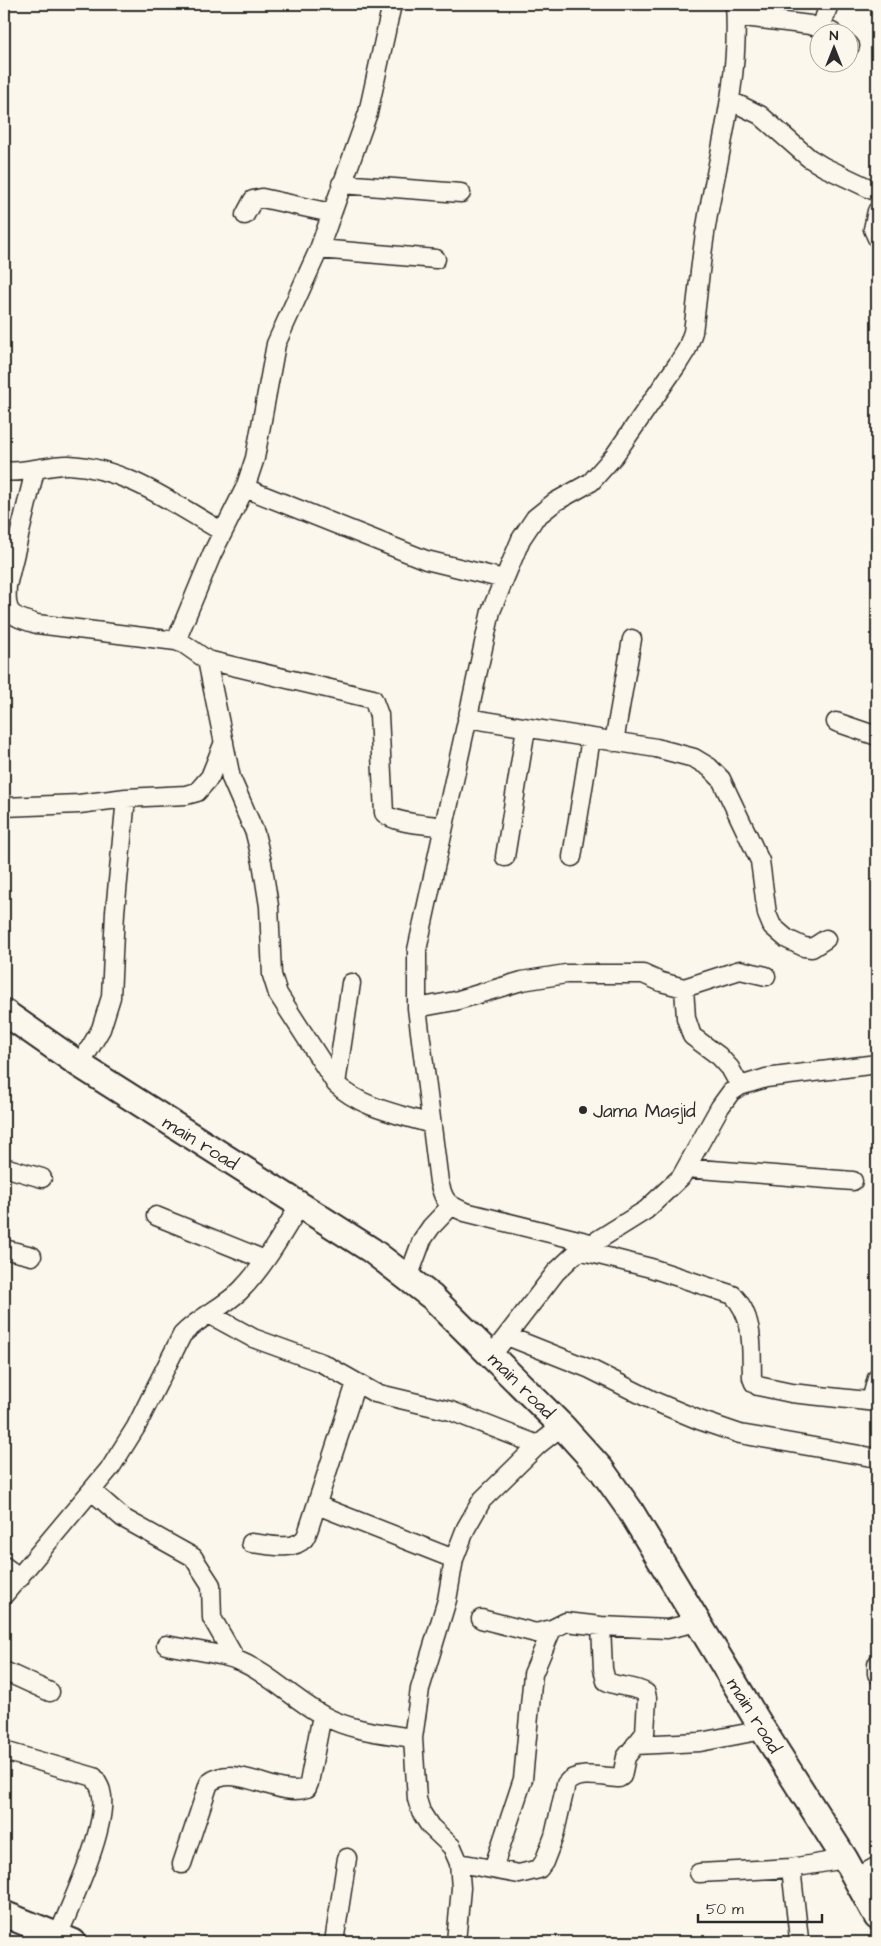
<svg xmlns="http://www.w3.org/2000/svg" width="881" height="1946" font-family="'Architects Daughter',sans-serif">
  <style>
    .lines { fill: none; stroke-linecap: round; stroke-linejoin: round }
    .street-casing { stroke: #2b2b2b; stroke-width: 21 }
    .secondary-casing { stroke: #2b2b2b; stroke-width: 29 }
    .street { stroke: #fbf7ec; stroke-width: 18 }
    .secondary { stroke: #fbf7ec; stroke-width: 25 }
    .poi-dot { fill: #2b2b2b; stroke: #fbf7ec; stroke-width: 2 }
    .labels { text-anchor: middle; stroke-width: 4.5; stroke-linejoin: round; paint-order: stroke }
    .poi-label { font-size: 19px; fill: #2b2b2b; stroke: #fbf7ec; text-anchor: start }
    .street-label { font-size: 19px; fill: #2b2b2b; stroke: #fbf7ec }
  </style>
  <rect width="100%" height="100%" fill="#fbf7ec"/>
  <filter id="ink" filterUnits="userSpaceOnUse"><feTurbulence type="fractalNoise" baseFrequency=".02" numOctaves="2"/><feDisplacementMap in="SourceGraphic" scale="10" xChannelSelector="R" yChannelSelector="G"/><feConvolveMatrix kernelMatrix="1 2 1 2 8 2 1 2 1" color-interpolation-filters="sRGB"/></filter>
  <g filter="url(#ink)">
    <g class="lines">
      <defs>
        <path id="street" d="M 736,16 L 810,25 L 832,32
          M 821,28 L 829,4
          M 848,44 L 850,46
          M 731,101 L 760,115 L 809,158 L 824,167 L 877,192
          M 341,184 L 461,193
          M 877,211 L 873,229 L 877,238
          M 245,215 L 253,200 L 262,198 L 331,213
          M 319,249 L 436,259
          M 35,470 L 7,586 C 5,615 11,616 37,624 L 176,641 L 184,644 L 207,660 L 373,699 L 379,715 L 384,813 C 396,824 427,824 443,827
          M 4,471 C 27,474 48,464 69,465 C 126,468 174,504 223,532
          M 245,488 L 426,560 L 504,579
          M 176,641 L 212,554 L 245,488 L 255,458 L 276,344 L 319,249 L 368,113 L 392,4
          M 207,660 L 231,778 L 255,833 L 262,862 L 269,906 L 272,975 L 278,994 L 336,1084 C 361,1108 399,1114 431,1124
          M 467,718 L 656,748 L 694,758 L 709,767 L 721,779 L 760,861 L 767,914 L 772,926 L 787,939 L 804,947 L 812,948 L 826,939
          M 836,722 L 877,736
          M 614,742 L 632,639
          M 4,807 L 79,804 L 126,798 L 186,795 L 197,792 L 210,777 L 224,742
          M 505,857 L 526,728
          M 572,857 L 591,738
          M 684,988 L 740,970 L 766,976
          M 417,1008 L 455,1001 L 522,981 L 566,974 L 643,974 L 661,982 L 684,988 L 686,1018 L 692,1036 L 719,1056 L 730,1068 L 740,1086
          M 80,1065 L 101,1029 L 111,997 L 115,912 L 126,798
          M 336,1084 L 351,983
          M 4,1167 L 42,1178
          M 686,1168 L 853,1181
          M 156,1216 L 265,1260
          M 594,1244 L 465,1212 C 446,1204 444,1201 439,1182 L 417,1008 L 417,950 L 491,611 L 521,539 L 535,518 L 555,502 L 591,482 L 614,456 L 677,365 L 687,349 L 693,332 C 698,293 701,254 708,215 C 721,144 740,76 735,4
          M 4,1249 L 32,1256
          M 583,1251 L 651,1268 L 733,1295 C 755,1318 751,1348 752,1378 L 754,1383 L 758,1386 L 791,1393 L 877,1402
          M 408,1278 L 422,1240 L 431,1227 L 451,1206
          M 209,1314 L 253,1338 L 322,1363 L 375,1393 L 451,1411 L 538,1445
          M 507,1336 L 590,1369 L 656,1402 L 699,1420 L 740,1434 L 877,1458
          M 492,1355 L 556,1272 L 574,1255 L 646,1210 L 681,1177 L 720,1107 L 731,1092 L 740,1086 L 766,1078 L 877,1064
          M 871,1401 L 877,1378
          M 92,1491 L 123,1518 L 193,1557 L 211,1585 L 212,1618 L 236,1660
          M 317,1505 L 454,1559
          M 251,1543 C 266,1544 292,1552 304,1539 C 306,1537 308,1531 309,1528 L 356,1383
          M 4,1566 L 20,1578
          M 4,1595 L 111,1467 L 136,1427 L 182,1335 C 198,1318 222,1308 240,1291 C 264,1267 282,1234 300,1205
          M 481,1619 L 536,1633 L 552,1629 L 566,1622 L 601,1626 L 667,1629 L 698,1622
          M 166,1645 C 186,1649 218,1653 237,1660 C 269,1673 294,1700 324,1716 C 352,1731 382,1733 413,1738
          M 877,1664 L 877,1674
          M 4,1671 L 50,1692
          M 635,1745 L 700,1742 L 763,1730
          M 4,1751 L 94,1777 C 96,1781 100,1786 101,1791 C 110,1823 71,1903 58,1936
          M 459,1863 L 519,1874 L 539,1869 L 544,1862 L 554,1836 L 566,1784 C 576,1770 604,1777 619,1778 L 622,1776 L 626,1757 L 645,1733 L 647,1698 L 646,1693 C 633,1685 618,1688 606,1681 L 603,1669 L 601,1626
          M 182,1864 L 209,1783 C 237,1761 277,1799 307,1788 L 309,1783 L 322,1715
          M 791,1868 L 799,1939
          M 493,1869 L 523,1779 L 533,1674 L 552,1629
          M 699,1873 L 791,1868 L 845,1859
          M 856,1878 L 877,1866
          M 334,1942 L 347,1858
          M 456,1942 L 461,1888 L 459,1863 L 452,1847 L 430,1826 L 421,1812 L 417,1799 L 413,1738 L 420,1689 L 447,1600 L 454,1559 L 466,1528 L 482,1500 L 538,1445 L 562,1426"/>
        <path id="secondary" d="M 4,1012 L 80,1065 L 371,1250 L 432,1297 L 562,1426 L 601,1469 L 630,1510 L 763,1730 L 845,1859 L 877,1917
          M 4,1914 L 73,1942"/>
      </defs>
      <use href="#street" class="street-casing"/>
      <use href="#secondary" class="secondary-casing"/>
      <use href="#street" class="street"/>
      <use href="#secondary" class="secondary"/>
    </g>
  </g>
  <circle class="poi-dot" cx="583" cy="1110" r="5"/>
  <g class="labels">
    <g class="poi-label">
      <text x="593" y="1117">Jama Masjid</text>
    </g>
    <g class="street-label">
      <text transform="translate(201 1142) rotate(32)" y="7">main road</text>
      <text transform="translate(522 1385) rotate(45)" y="7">main road</text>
      <text transform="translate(755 1715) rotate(58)" y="7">main road</text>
    </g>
  </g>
  <rect width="881" height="1946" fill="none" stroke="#fbf7ec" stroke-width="20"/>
  <rect x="10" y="10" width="861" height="1926" fill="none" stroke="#2b2b2b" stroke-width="2" filter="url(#ink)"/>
  <g transform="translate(834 48)"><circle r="24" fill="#fbf7ec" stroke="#a8a59f"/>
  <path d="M0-4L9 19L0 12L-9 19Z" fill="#2b2b2b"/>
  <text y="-8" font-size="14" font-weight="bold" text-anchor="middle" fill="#2b2b2b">N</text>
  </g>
  <path d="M698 1914v8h124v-8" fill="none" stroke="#2b2b2b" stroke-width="2.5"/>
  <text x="706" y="1914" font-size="15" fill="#2b2b2b" stroke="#fbf7ec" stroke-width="4" paint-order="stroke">50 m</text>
</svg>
